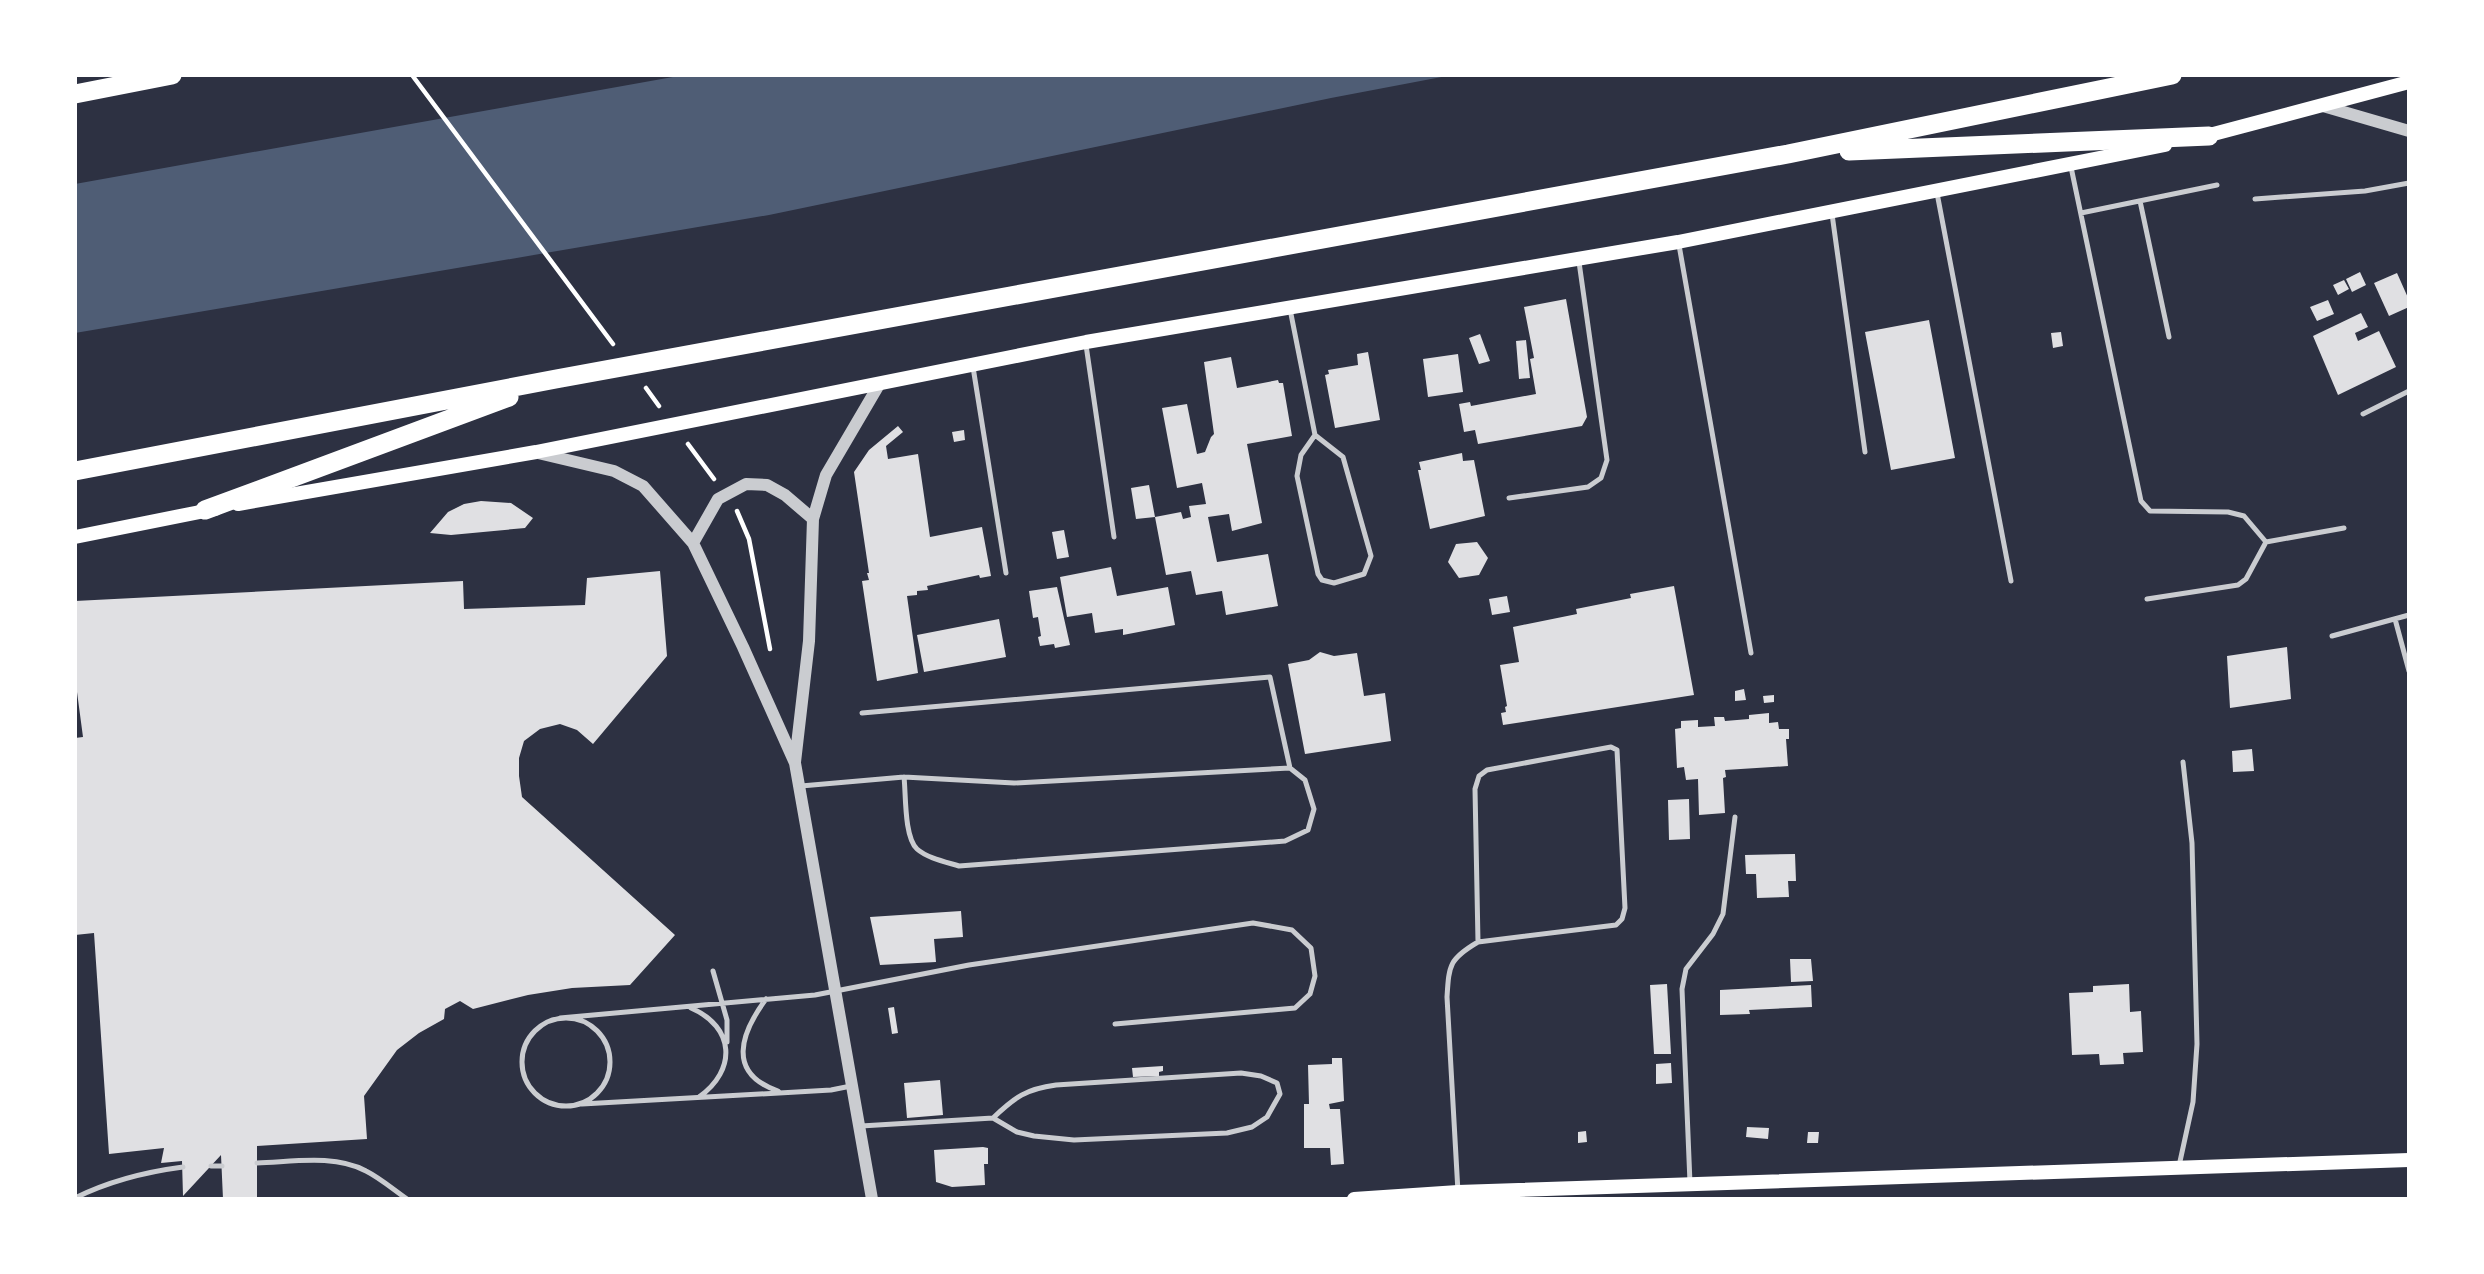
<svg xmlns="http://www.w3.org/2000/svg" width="2484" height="1274" font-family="'Work Sans',sans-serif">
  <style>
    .water { fill: #4f5d75 }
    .building { fill: #e0e0e3 }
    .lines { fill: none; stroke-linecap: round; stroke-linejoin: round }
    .path { stroke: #fff; stroke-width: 4.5 }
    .service { stroke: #caccd0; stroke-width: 5 }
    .tertiary { stroke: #caccd0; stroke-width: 12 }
    .secondary { stroke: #fff; stroke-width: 14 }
    .trunk { stroke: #fff; stroke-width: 19 }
  </style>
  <rect width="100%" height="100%" fill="#2d3142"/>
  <path class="water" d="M 684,75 L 1452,75 L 1331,98 L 769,215 L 75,333 L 75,184 Z"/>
  <path class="building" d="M 2360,272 L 2366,285 L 2352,292 L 2346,279 Z
    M 2397,273 L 2409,300 L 2409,307 L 2389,316 L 2374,283 Z
    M 2344,280 L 2349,289 L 2338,295 L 2333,285 Z
    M 1566,299 L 1587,417 L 1582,426 L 1478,444 L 1475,430 L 1464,432 L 1459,404 L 1470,402 L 1471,406 L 1536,394 L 1530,359 L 1534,358 L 1524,307 Z
    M 2328,300 L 2334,314 L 2317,321 L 2310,307 Z
    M 2361,313 L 2368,327 L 2355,333 L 2358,341 L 2379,331 L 2396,367 L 2338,395 L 2313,336 Z
    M 1929,320 L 1955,458 L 1891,470 L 1865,332 Z
    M 2061,332 L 2063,346 L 2053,348 L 2051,333 Z
    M 1480,334 L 1490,361 L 1479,364 L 1469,338 Z
    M 1526,340 L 1530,378 L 1519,379 L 1516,341 Z
    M 1368,352 L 1380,420 L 1335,428 L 1325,375 L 1329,374 L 1328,370 L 1358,365 L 1357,354 Z
    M 1458,354 L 1463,392 L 1428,397 L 1423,359 Z
    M 1231,357 L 1237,388 L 1278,380 L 1279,383 L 1283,383 L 1292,436 L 1247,444 L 1262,523 L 1232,531 L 1229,514 L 1208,517 L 1217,562 L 1268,554 L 1278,606 L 1226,615 L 1222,591 L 1196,595 L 1191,571 L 1166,575 L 1155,517 L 1136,519 L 1131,488 L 1149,485 L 1155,517 L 1181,512 L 1183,519 L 1191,517 L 1189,506 L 1206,504 L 1202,483 L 1177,488 L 1162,408 L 1187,404 L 1197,454 L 1205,452 L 1211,437 L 1214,434 L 1204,362 Z
    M 898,426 L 903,432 L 886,446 L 888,459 L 918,454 L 930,537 L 982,527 L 991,576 L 980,578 L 979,575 L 927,586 L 928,590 L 917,591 L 917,595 L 907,596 L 918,673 L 877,681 L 862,581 L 869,580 L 867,573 L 869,573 L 854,472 L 869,450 Z
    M 964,430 L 965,440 L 954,442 L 952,432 Z
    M 1462,453 L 1463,461 L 1474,460 L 1485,516 L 1430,529 L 1418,470 L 1421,470 L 1419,462 Z
    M 481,501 L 511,503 L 533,518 L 525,528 L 451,535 L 430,533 L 448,512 L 464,504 Z
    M 1064,530 L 1069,557 L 1057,559 L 1052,532 Z
    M 1477,542 L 1488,558 L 1479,575 L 1459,578 L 1448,562 L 1456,544 Z
    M 1111,567 L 1117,596 L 1168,587 L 1175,625 L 1123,635 L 1123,629 L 1095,633 L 1092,613 L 1067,617 L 1060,577 Z
    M 660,571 L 667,656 L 593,744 L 577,730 L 560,724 L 540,729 L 524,741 L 519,758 L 519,776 L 522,797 L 675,935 L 630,985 L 572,988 L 528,995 L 473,1009 L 460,1001 L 445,1009 L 444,1019 L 419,1033 L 397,1050 L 364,1096 L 367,1139 L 257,1146 L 257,1199 L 223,1199 L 221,1155 L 183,1196 L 182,1161 L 161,1163 L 164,1148 L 109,1154 L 94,933 L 75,935 L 75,738 L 83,737 L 75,677 L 75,601 L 463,581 L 464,609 L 585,605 L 587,578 Z
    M 1674,586 L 1694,695 L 1503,725 L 1501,713 L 1506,712 L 1505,707 L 1507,706 L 1500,665 L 1519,662 L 1513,627 L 1577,614 L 1576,609 L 1631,598 L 1630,594 Z
    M 1057,587 L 1070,645 L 1055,648 L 1054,644 L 1040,646 L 1038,637 L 1041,636 L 1038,617 L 1033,618 L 1029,591 Z
    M 1507,596 L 1510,612 L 1492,615 L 1489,599 Z
    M 999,619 L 1006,657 L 924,672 L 917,635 Z
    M 2287,647 L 2291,699 L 2230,708 L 2227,656 Z
    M 1320,652 L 1334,656 L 1357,653 L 1364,696 L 1385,693 L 1391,741 L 1305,754 L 1288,664 L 1309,660 Z
    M 1744,689 L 1746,700 L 1735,701 L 1735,691 Z
    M 1774,695 L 1774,702 L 1764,703 L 1763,696 Z
    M 1769,713 L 1769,723 L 1778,722 L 1779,729 L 1789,729 L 1789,739 L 1786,739 L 1788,766 L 1725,770 L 1726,777 L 1723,778 L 1725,813 L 1699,815 L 1698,779 L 1686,780 L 1684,767 L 1677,768 L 1675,729 L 1681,728 L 1681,721 L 1698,720 L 1698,727 L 1715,726 L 1714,717 L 1724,717 L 1725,721 L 1749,719 L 1749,715 Z
    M 2252,749 L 2254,771 L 2233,772 L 2232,751 Z
    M 1689,799 L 1690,839 L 1669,840 L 1668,800 Z
    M 1795,854 L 1796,881 L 1788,881 L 1789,897 L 1757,898 L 1756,874 L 1746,874 L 1745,855 Z
    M 961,911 L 963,937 L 934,939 L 936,962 L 880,965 L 870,917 Z
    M 1790,959 L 1811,959 L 1813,981 L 1791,982 Z
    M 1667,984 L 1671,1054 L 1654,1054 L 1650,985 Z
    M 2129,984 L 2130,1012 L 2141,1011 L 2143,1052 L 2123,1053 L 2124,1064 L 2100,1065 L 2099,1054 L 2072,1055 L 2069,993 L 2093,992 L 2093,986 Z
    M 1811,985 L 1812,1007 L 1749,1010 L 1750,1014 L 1720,1015 L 1720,990 Z
    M 894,1007 L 898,1033 L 892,1034 L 888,1008 Z
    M 1332,1058 L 1342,1058 L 1344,1101 L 1329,1104 L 1330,1109 L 1340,1109 L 1344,1164 L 1331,1165 L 1330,1148 L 1304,1148 L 1304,1104 L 1309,1104 L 1308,1065 L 1332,1064 Z
    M 1671,1063 L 1672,1083 L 1656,1084 L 1656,1064 Z
    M 1163,1066 L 1163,1071 L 1159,1072 L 1159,1076 L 1133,1077 L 1132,1068 Z
    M 940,1080 L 943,1115 L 907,1118 L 904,1083 Z
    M 1747,1127 L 1769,1128 L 1768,1139 L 1746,1137 Z
    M 1586,1131 L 1587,1142 L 1578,1143 L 1578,1132 Z
    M 1808,1132 L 1819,1132 L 1818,1143 L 1807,1143 Z
    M 983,1147 L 988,1148 L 988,1164 L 984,1164 L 985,1185 L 952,1187 L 936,1182 L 934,1150 Z"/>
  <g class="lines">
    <path class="path" d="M 412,75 L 613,344
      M 646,388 L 659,406
      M 688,444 L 714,479
      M 737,511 L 749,539 L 770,649"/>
    <path class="service" d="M 2071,167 L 2141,501 L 2150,511 L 2228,512 L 2244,516 L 2266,542 L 2344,528
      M 1937,193 L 2011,581
      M 2255,199 L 2365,191 L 2409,183
      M 2140,201 L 2169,337
      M 2081,213 L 2217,185
      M 1832,214 L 1865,452
      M 1679,245 L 1751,653
      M 1290,309 L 1315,435 L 1343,457 L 1371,556 L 1364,574 L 1334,583 L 1322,580 L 1318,574 L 1297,476 L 1301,455 L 1315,435
      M 1086,345 L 1114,537
      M 973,367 L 1006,573
      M 2363,414 L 2409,391
      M 1509,498 L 1588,487 L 1601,478 L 1607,460 L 1579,262
      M 2147,599 L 2238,585 L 2246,579 L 2266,542
      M 2395,619 L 2409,671
      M 2332,636 L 2409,615
      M 862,713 L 1270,677 L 1290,768 L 1305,780 L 1314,809 L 1308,830 L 1285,841 L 959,866 C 946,862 927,858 917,849 C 904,837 906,794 904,777
      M 801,786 L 904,777 L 1014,783 L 1290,768
      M 713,971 L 727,1020 L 727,1042
      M 766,999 C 741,1033 726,1073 778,1091
      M 691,1008 C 735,1027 737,1070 699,1097
      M 560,1018 L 815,995 L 969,965 L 1253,923 L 1292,930 L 1311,948 L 1315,976 L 1310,994 L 1295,1008 L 1115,1024
      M522 1062a44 44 0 1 1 88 0a44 44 0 1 1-88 0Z
      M 582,1104 L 831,1090 L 851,1086
      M 861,1126 L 993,1118 L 1017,1132 L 1034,1136 L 1074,1140 L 1227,1133 L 1252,1127 L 1267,1117 L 1280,1094 L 1277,1083 L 1261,1076 L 1241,1073 L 1056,1085 C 1026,1089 1015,1097 993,1118
      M 257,1163 C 292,1162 334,1154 366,1171 C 380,1178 394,1190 407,1199
      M 211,1166 L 222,1166
      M 2179,1166 L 2193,1102 L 2197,1044 L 2192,843 L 2183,762
      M 1690,1183 L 1682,989 L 1686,969 L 1713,934 L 1723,914 L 1735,817
      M 1458,1192 L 1447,997 C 1449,965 1449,959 1478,942 L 1475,789 L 1479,776 L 1487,770 L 1611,747 L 1617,750 L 1625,908 L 1622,919 L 1616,925 L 1478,942
      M 75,1198 C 109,1181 145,1172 183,1167"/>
    <path class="tertiary" d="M 2323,106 L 2409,131
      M 538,453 L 614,471 L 643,486 L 693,543 L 743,647 L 795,763 L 872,1199
      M 693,543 L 718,499 L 746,484 L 767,485 L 785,495 L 813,519
      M 795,762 L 809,641 L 813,519 L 826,475 L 880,383"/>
    <path class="secondary" d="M 2202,137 L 2409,82
      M 238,504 L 536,452 L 1086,342 L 1678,242 L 2165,145
      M 75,537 L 215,509
      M 1354,1199 L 1458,1192 L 2409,1160"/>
    <path class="trunk" d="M 75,94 L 172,75
      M 1849,151 L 2209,136
      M 75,471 L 556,379 L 1788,154 L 2172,75
      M 205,510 L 509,397"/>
  </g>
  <rect width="2484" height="1274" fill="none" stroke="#ffffff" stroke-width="154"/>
</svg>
